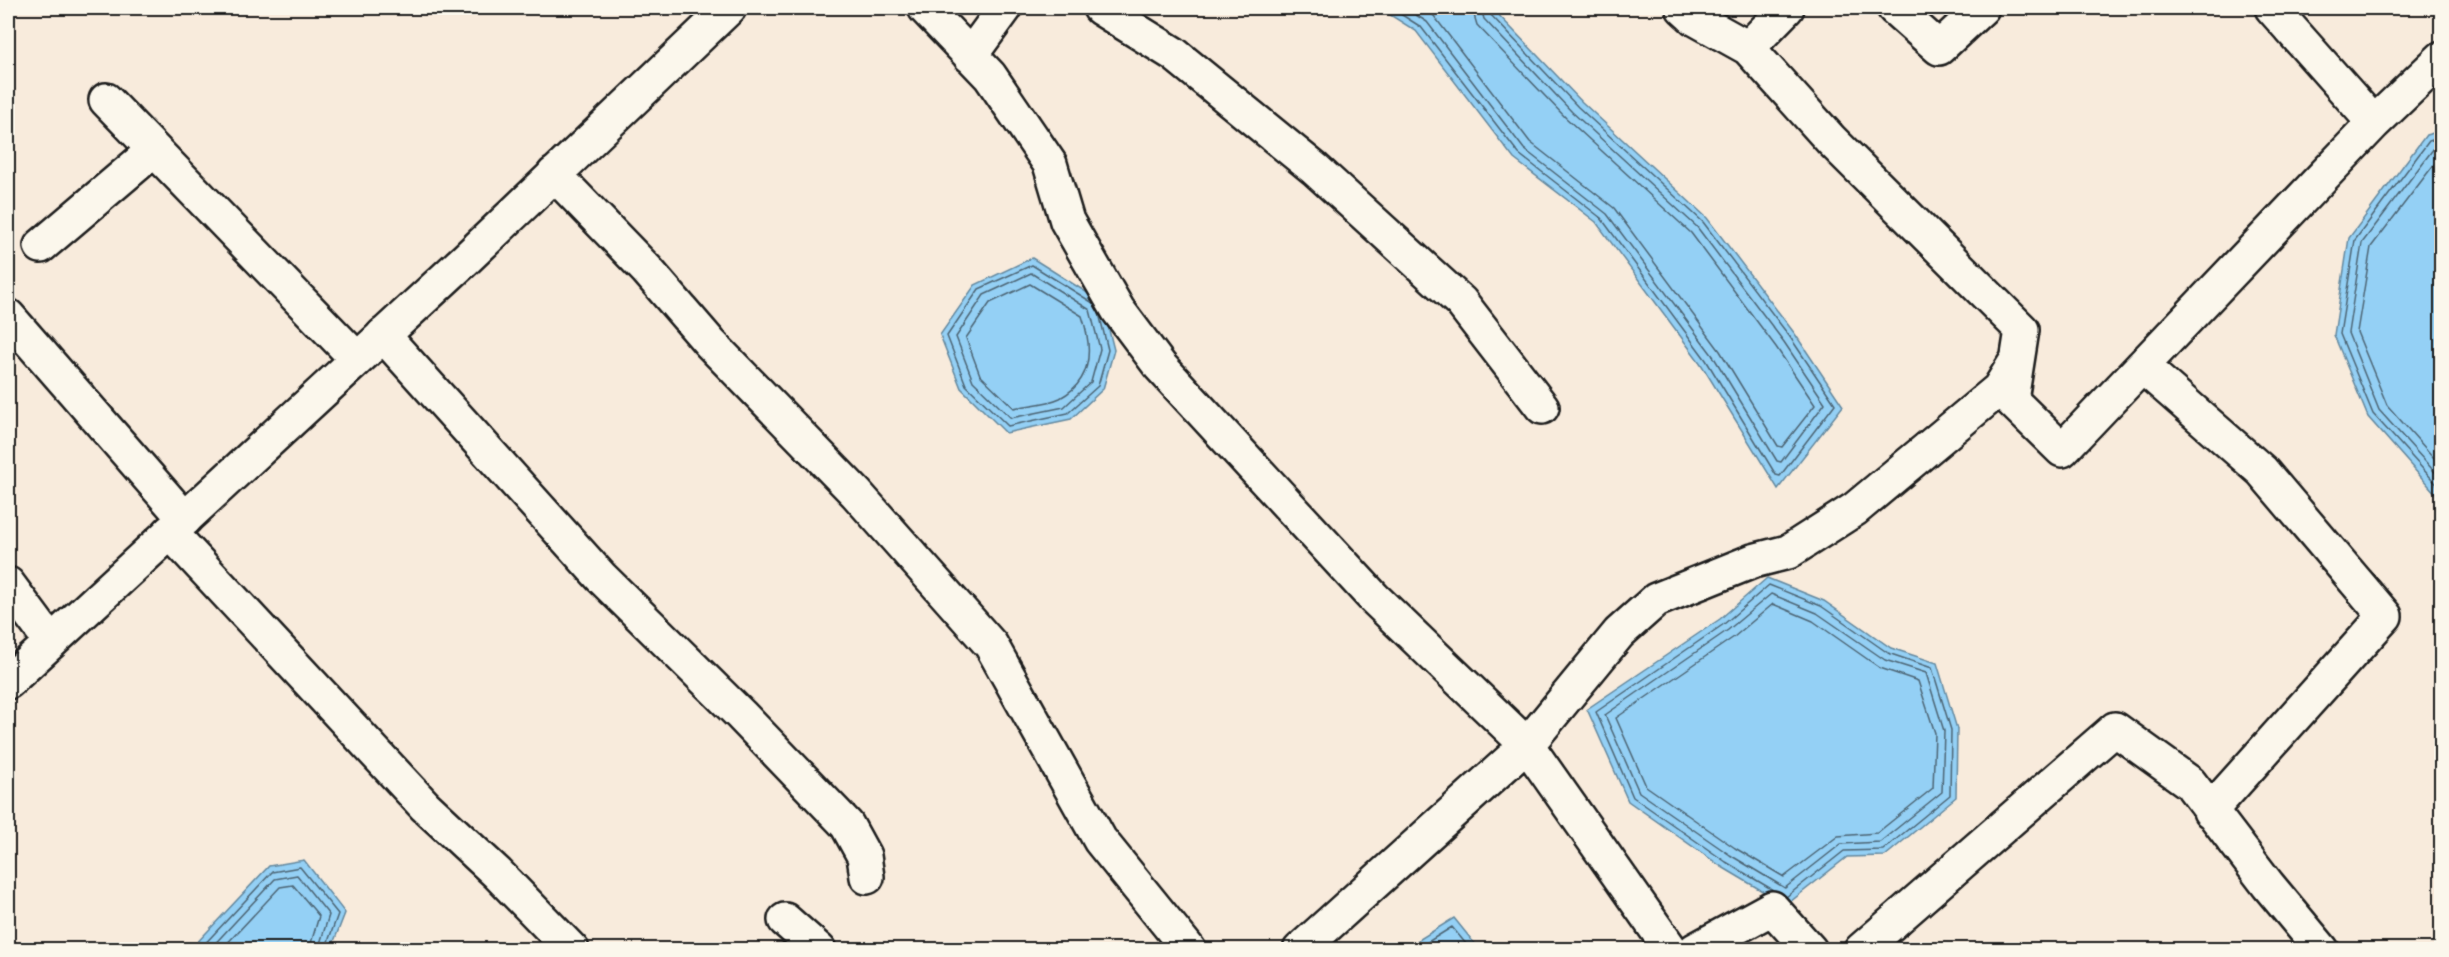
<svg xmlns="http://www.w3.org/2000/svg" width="2449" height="957" font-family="'Architects Daughter',sans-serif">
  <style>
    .water { fill: #94d0f5; stroke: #64889e; stroke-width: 1.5 }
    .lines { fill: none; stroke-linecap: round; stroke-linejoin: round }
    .shore { stroke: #4c6473; stroke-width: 1.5 }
    .minor-casing { stroke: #1c1c1c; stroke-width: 38 }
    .tertiary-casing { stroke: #1c1c1c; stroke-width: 38 }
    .minor { stroke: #fbf7ec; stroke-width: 33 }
    .tertiary { stroke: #fbf7ec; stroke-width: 33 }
  </style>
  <rect width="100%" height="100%" fill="#f8ebdc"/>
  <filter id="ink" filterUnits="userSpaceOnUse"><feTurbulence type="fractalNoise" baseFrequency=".0167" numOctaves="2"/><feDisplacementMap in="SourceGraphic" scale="12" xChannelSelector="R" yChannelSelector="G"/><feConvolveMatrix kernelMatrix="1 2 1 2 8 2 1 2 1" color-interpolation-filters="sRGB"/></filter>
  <g filter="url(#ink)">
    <path class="water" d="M 1379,8 L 1492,8 L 1582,102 L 1707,218 L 1795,334 L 1843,406 L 1778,489 L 1701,364 L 1596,222 L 1514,159 L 1416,31 Z
      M 2441,131 L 2442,131 L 2441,496 L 2437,495 L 2368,417 L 2334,335 L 2349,238 L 2426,135 Z
      M 1032,258 L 1102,302 L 1114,350 L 1103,389 L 1071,419 L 1006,433 L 961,388 L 940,335 L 975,285 Z
      M 1767,578 L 1824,601 L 1891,648 L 1937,663 L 1957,729 L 1956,797 L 1885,856 L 1847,857 L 1786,905 L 1722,867 L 1628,801 L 1587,709 L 1720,619 Z
      M 304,860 L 345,913 L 331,949 L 191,949 L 269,866 Z
      M 1454,918 L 1479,949 L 1404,949 Z"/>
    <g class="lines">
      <path class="shore" d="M 1391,8 L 1421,27 L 1519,154 L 1601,218 L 1706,360 L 1776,475 L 1780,476 L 1835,404 L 1790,337 L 1703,222 L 1578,107 L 1490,14 L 1488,8
        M 1405,8 L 1427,22 L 1524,149 L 1607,214 L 1713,356 L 1777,461 L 1781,462 L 1825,403 L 1784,342 L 1697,227 L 1572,112 L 1484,19 L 1481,8
        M 1422,8 L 1434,16 L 1530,142 L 1614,208 L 1720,351 L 1778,446 L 1782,447 L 1815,405 L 1776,347 L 1691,233 L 1566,118 L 1477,25 L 1472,8
        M 2442,137 L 2429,141 L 2355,240 L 2340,334 L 2373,414 L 2442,490
        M 2442,145 L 2434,148 L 2362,243 L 2348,333 L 2379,410 L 2442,480
        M 2442,154 L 2371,247 L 2357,332 L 2387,405 L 2442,467
        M 1031,273 L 1090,310 L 1100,349 L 1091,382 L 1064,407 L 1011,418 L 973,381 L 956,337 L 984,295 Z
        M 1030,284 L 1082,316 C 1092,346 1094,380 1060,398 C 1048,404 1028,405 1014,408 L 980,375 L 966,338 L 990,303 Z
        M 1093,303 L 1032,265 L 979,289 L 947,336 L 966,385 L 1008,426 L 1068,413 L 1098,386 L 1108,350 L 1099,313
        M 1771,594 L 1817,613 L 1885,660 L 1926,673 L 1944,731 L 1942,792 L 1880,842 L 1841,844 L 1785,888 L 1730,855 L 1639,792 L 1605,715 L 1728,630 Z
        M 1773,604 L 1813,621 L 1880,668 L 1918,681 L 1935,733 L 1933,788 L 1877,833 L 1838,836 L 1784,877 L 1735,848 L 1646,786 L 1616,718 L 1734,637 Z
        M 1773,890 L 1726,862 L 1633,797 L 1596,712 L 1724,624 L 1769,585 L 1821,606 L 1888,653 L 1932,668 L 1951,730 L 1950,795 L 1883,850 L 1844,851 L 1786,897
        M 199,950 L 272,872 L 300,867 L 338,914 L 325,950
        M 209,950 L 275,879 L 297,875 L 329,915 L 318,950
        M 221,950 L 280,887 L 293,885 L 319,916 L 309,950
        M 1415,950 L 1452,927 L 1471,950"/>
      <defs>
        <path id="minor" d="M 925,8 L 990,76 L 1050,164 L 1067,221 L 1118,310 L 1160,366 L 1374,598 L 1527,745 L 1671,950
          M 1100,8 L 1174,54 L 1315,169 L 1461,302 L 1542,407
          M 1683,8 L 1694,18 L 1748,48 L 1831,140 L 2022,330 L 2011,400 L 2062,450 L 2374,123 L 2442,58
          M 1894,8 L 1939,48 L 1982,8
          M 2272,8 L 2374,123
          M 1748,48 L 1787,8
          M 970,56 L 1005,8
          M 106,100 L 357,359
          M 554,174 L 647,270 L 710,343 L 856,493 L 991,645 L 1100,840 L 1189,950
          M 41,246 L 154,150
          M 8,316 L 185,519
          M 383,335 L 601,577 L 741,715 L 847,825 L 864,856 L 867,877
          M 2142,366 L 2262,471 L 2385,616 L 2210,811
          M 170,532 L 425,806 L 497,873 L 572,950
          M 8,584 L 51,642
          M 785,920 L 819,950
          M 1300,950 L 1527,745 L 1619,633 L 1656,600 L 1753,561 L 1788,552 L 1855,509 L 1999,389 L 2015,363
          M 1695,950 L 1772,908 L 1810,950
          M 1861,950 L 2115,729 L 2190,783 L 2268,885 L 2322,950"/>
        <path id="tertiary" d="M 8,682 L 466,259 L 729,8"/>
      </defs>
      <use href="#minor" class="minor-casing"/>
      <use href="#tertiary" class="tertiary-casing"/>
      <use href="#minor" class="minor"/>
      <use href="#tertiary" class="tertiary"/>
    </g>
  </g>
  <rect width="2449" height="957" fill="none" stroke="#fbf7ec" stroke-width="30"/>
  <rect x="15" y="15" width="2419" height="927" fill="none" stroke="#1c1c1c" stroke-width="2" filter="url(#ink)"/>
</svg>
